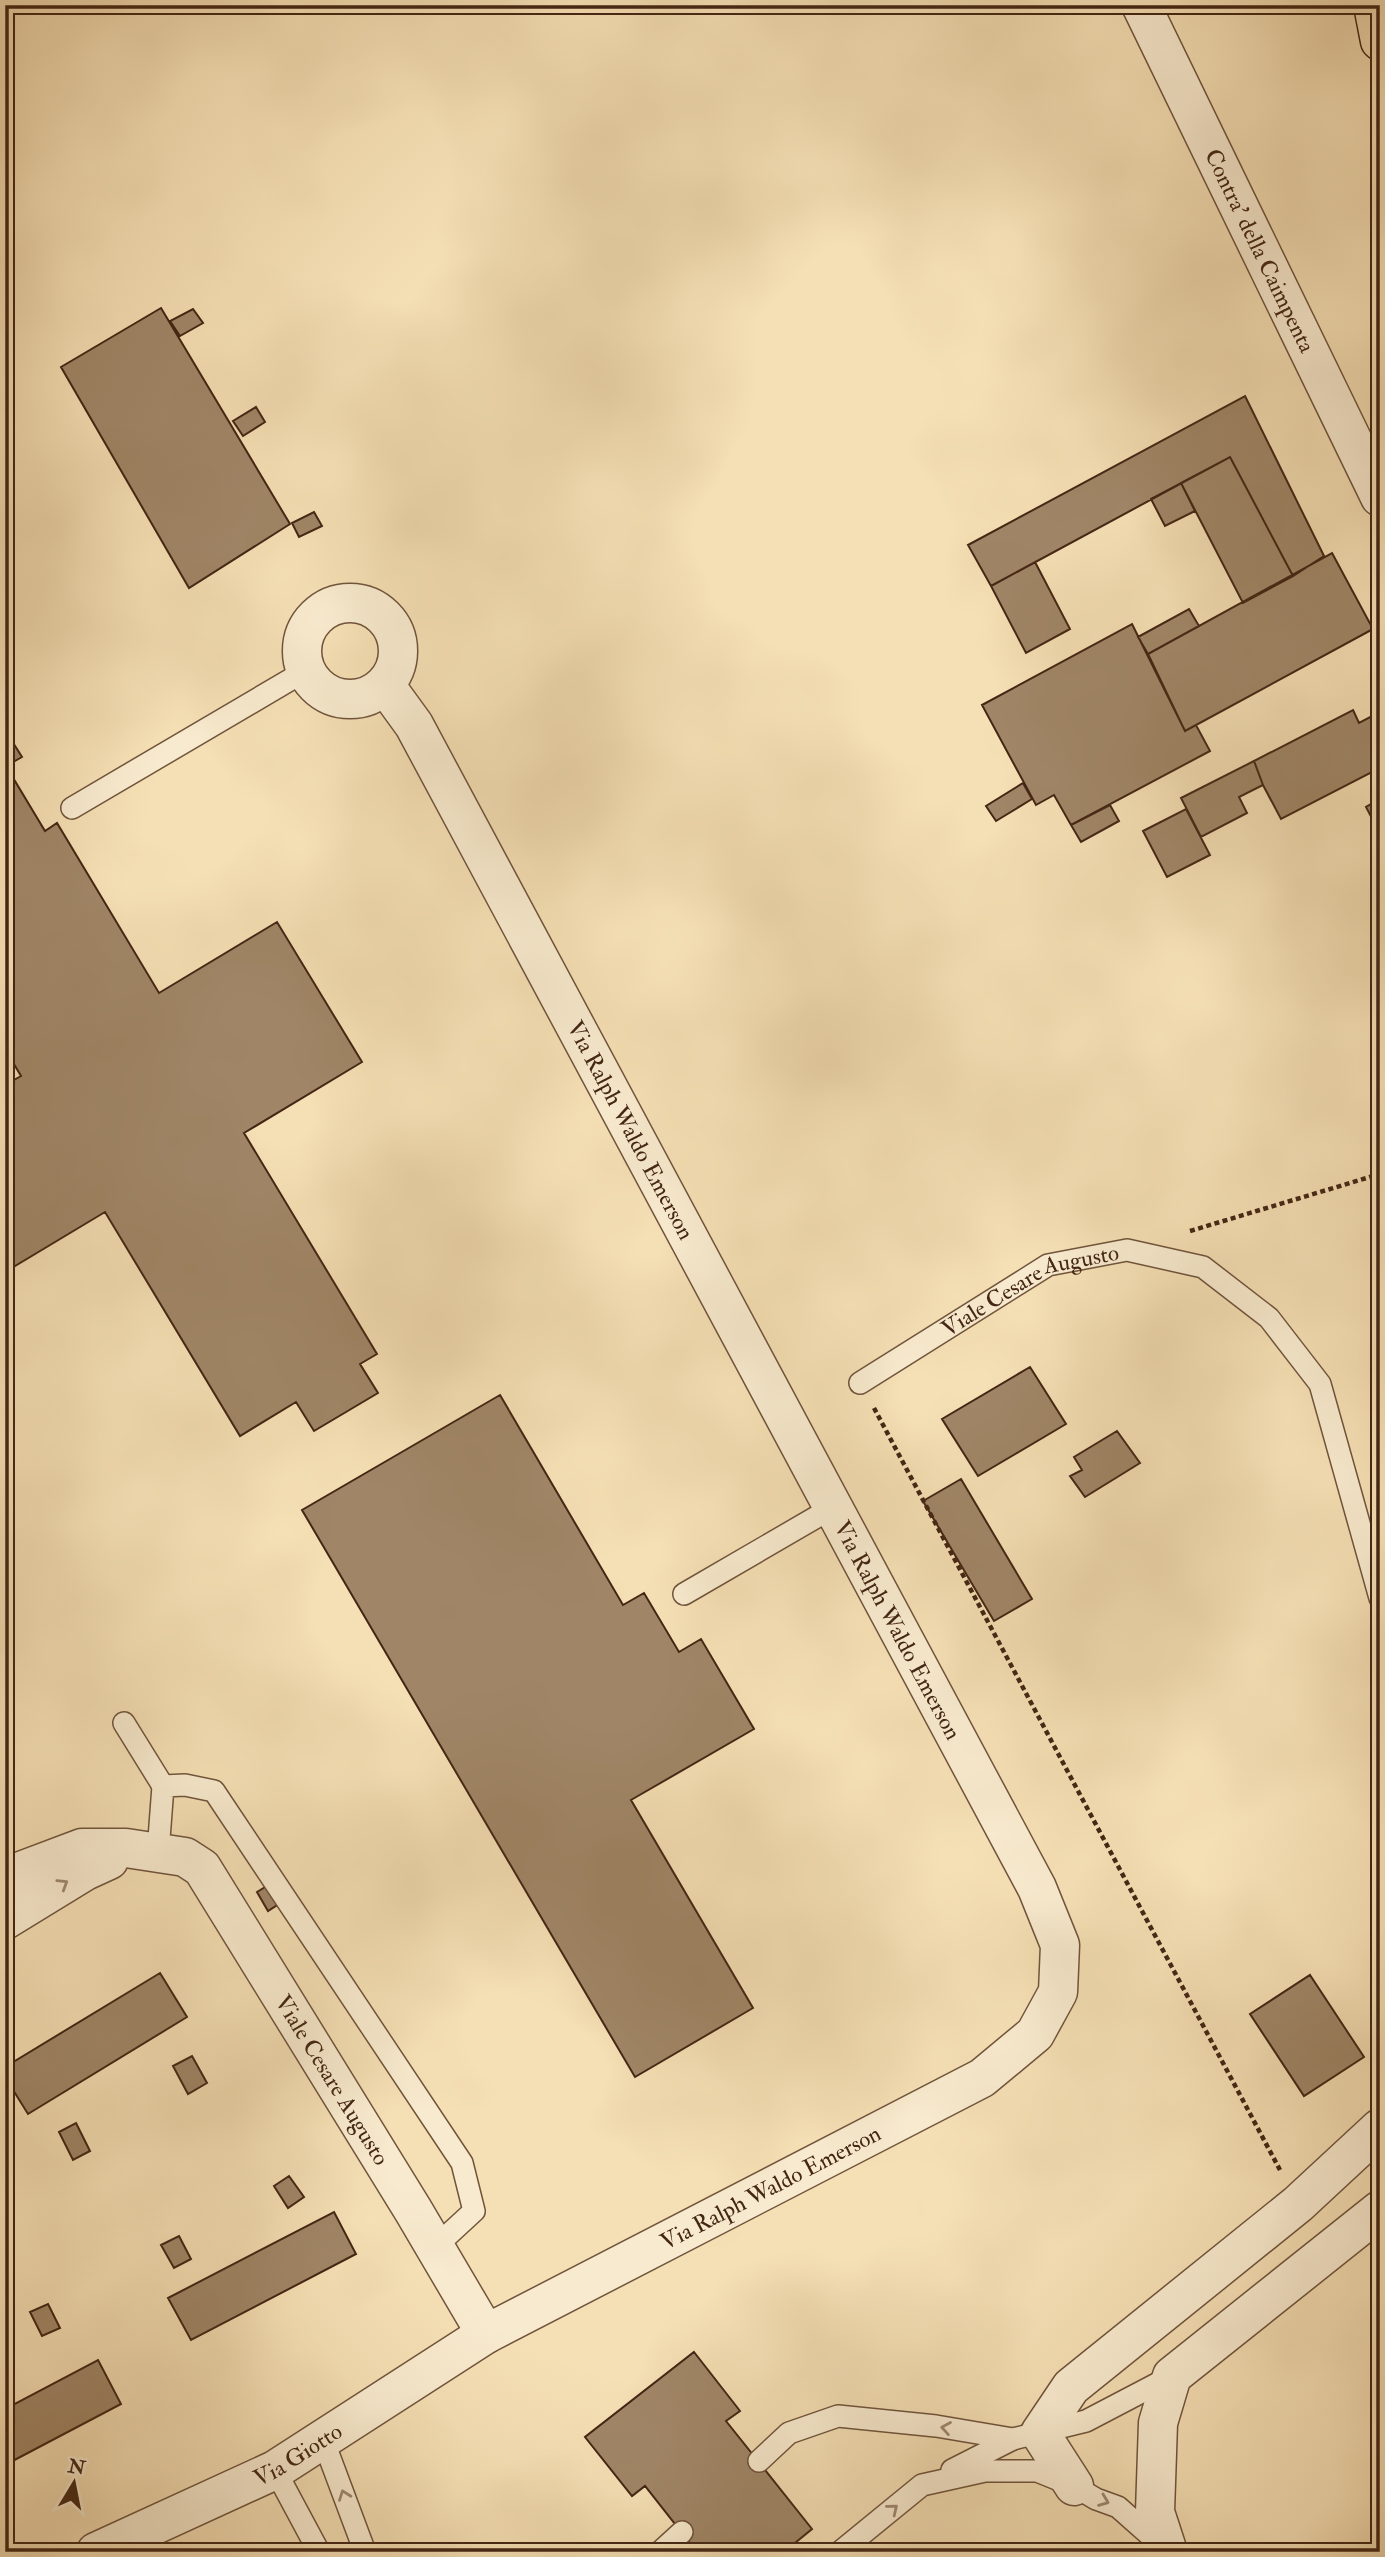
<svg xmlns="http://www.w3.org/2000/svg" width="1385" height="2557" font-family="'IM FELL Double Pica',serif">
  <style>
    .building { fill: #a08667; stroke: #432614; stroke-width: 2 }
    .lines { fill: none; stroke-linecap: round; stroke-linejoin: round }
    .lane-casing { stroke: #70543c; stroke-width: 24 }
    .street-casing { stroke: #70543c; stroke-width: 41 }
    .primary-casing { stroke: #432614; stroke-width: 41 }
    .path { stroke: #432614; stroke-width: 4.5; stroke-dasharray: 5 3.5; stroke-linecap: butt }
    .lane { stroke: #f8eace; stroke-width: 21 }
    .street { stroke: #f8eace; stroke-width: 38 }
    .primary { stroke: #f5dfb4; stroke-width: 38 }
    .oneway { stroke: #9e8871 }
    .labels { text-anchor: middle; stroke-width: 6; stroke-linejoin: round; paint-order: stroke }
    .street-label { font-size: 23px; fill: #432614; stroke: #f8eace }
  </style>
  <rect width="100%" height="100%" fill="#f5dfb4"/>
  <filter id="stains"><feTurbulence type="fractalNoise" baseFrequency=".00286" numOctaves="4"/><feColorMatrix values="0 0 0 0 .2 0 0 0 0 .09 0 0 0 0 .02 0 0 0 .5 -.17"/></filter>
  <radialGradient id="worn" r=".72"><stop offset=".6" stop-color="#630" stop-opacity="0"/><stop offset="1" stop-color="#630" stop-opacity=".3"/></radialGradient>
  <path class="building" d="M 161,308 L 290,524 L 189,588 L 61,367 Z
    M 193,309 L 203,323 L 180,336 L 170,321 Z
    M 1245,396 L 1324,556 L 1293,576 L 1230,457 L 991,586 L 968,545 Z
    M 256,407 L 265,422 L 243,436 L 233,421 Z
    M 1230,457 L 1293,576 L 1243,603 L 1181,483 Z
    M 1181,483 L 1195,511 L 1165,526 L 1151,499 Z
    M 314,512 L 322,526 L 299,537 L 292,523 Z
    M 1332,553 L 1373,629 L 1185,731 L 1148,654 Z
    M 1035,562 L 1070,629 L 1026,653 L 991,586 Z
    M 1189,609 L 1199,626 L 1148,654 L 1138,637 Z
    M 1132,624 L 1185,731 L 1196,725 L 1210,751 L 1071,825 L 1054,795 L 1036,805 L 982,705 Z
    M 1353,710 L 1359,723 L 1380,712 L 1380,768 L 1281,819 L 1263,785 L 1254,761 Z
    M 5,730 L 22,757 L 6,766 L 45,831 L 57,823 L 159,993 L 277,922 L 362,1062 L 244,1133 L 377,1354 L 360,1364 L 378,1393 L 314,1431 L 296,1402 L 240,1436 L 105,1212 L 5,1272 L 5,1085 L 21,1076 L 5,1049 Z
    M 1254,761 L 1263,785 L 1239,797 L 1247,813 L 1201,837 L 1181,798 Z
    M 1023,783 L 1032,799 L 996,821 L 986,806 Z
    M 1380,799 L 1380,834 L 1366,807 Z
    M 1110,805 L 1119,821 L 1081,842 L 1071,825 Z
    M 1186,809 L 1210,855 L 1167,877 L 1143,831 Z
    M 1030,1367 L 1066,1424 L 978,1476 L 942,1419 Z
    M 500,1395 L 623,1605 L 644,1593 L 679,1652 L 701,1639 L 754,1729 L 631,1800 L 753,2008 L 635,2077 L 302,1510 Z
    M 1117,1431 L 1140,1463 L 1085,1497 L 1070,1476 L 1082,1470 L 1074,1457 Z
    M 961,1479 L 1032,1599 L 994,1621 L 923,1501 Z
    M 270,1884 L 282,1902 L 268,1911 L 257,1892 Z
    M 160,1973 L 187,2017 L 28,2114 L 5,2077 L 5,2067 Z
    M 1310,1975 L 1364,2057 L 1304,2096 L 1250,2014 Z
    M 192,2056 L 207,2083 L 188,2094 L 173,2066 Z
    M 76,2123 L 90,2151 L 73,2160 L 59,2132 Z
    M 289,2176 L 304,2197 L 288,2208 L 274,2186 Z
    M 334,2212 L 356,2254 L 191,2340 L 168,2298 Z
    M 179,2236 L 191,2259 L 174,2268 L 161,2245 Z
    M 48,2304 L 60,2328 L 42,2336 L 30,2312 Z
    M 694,2352 L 740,2411 L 726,2421 L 812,2529 L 784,2552 L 697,2552 L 645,2486 L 632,2496 L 585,2437 Z
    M 98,2360 L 121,2404 L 5,2465 L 5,2409 Z"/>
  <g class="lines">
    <defs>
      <g id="lane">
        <path d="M 72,808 L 305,671"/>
        <path id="s1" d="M 860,1383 L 1048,1265 L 1127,1250 L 1203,1267 L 1269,1318 L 1320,1384 L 1380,1598"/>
        <path d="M 684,1594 L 832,1508"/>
        <path d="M 124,1723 L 163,1786"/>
        <path d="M 158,1852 L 163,1786 L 185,1785 L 214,1791 L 462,2163 L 474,2211 L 435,2247"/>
        <path d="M 322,2437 L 365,2552"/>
        <path d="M 759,2461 L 789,2433 L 838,2416 L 936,2426 L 1013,2439"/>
        <path d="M 275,2470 L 319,2552"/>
        <path d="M 952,2470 L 1013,2439 L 1086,2421 L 1172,2376"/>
        <path d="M 660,2552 L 682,2532"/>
        <path d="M 840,2552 L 922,2485 L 985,2471 L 1037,2471 L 1074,2486 L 1096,2499 L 1118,2507 L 1161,2545"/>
      </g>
      <g id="street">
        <path id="s2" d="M 1141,5 L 1380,497"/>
        <circle cx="350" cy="651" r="48"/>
        <path id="s3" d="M 5,1877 L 82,1848 L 126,1848 L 185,1857 L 202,1868 L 413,2210 L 486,2334"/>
        <path d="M 5,1920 L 85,1871 L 109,1860"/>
        <path d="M 1074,2486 L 1040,2433 L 1071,2387 L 1298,2204 L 1380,2128"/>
        <path id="s4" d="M 96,2552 L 275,2470 L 486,2334 L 982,2078 L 1035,2034 L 1058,1992 L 1060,1945 L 1037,1888 L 414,725 L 385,685"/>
        <path d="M 1168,2552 L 1155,2512 L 1158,2423 L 1172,2376 L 1380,2210"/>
      </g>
      <path id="primary" d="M 1373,5 L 1380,41"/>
    </defs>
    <use href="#lane" class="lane-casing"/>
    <use href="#street" class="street-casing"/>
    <use href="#primary" class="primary-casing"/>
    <path class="path" d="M 1190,1231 L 1380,1174
      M 874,1408 L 1280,2170"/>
    <use href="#lane" class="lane"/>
    <use href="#street" class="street"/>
    <use href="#primary" class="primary"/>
  </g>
  <defs><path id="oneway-chevron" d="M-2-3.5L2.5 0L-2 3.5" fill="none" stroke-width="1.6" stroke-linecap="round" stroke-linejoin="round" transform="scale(1.75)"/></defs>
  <g class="oneway">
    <use href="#oneway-chevron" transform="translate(63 1884) rotate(-32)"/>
    <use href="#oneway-chevron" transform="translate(946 2428) rotate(-170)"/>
    <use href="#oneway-chevron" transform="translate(344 2495) rotate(-110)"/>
    <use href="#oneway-chevron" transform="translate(1104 2501) rotate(21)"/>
    <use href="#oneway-chevron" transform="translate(893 2509) rotate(-39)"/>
  </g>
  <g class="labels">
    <g class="street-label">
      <text dy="8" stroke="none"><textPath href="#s2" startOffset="273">Contra' della Caimpenta</textPath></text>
      <text transform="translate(631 1130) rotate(62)" y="8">Via Ralph Waldo Emerson</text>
      <text dy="8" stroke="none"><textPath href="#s1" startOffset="196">Viale Cesare Augusto</textPath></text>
      <text transform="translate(898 1630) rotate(62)" y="8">Via Ralph Waldo Emerson</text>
      <text dy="8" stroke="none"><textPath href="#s3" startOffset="455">Viale Cesare Augusto</textPath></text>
      <text dy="8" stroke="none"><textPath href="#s4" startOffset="768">Via Ralph Waldo Emerson</textPath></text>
      <text dy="8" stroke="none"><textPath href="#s4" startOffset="224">Via Giotto</textPath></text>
    </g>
  </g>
  <rect width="1385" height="2557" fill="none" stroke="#f5dfb4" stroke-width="28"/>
  <rect x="7" y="7" width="1371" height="2543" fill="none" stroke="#432614" stroke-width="3.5"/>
  <rect x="14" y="14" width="1357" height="2529" fill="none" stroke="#432614" stroke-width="2"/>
  <g transform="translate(74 2483) rotate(10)" stroke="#f8eace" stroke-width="5" paint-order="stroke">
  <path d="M0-5L12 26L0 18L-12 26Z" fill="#432614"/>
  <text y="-10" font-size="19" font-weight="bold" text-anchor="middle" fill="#432614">N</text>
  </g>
  <rect width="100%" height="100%" filter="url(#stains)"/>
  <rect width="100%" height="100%" fill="url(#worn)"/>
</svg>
